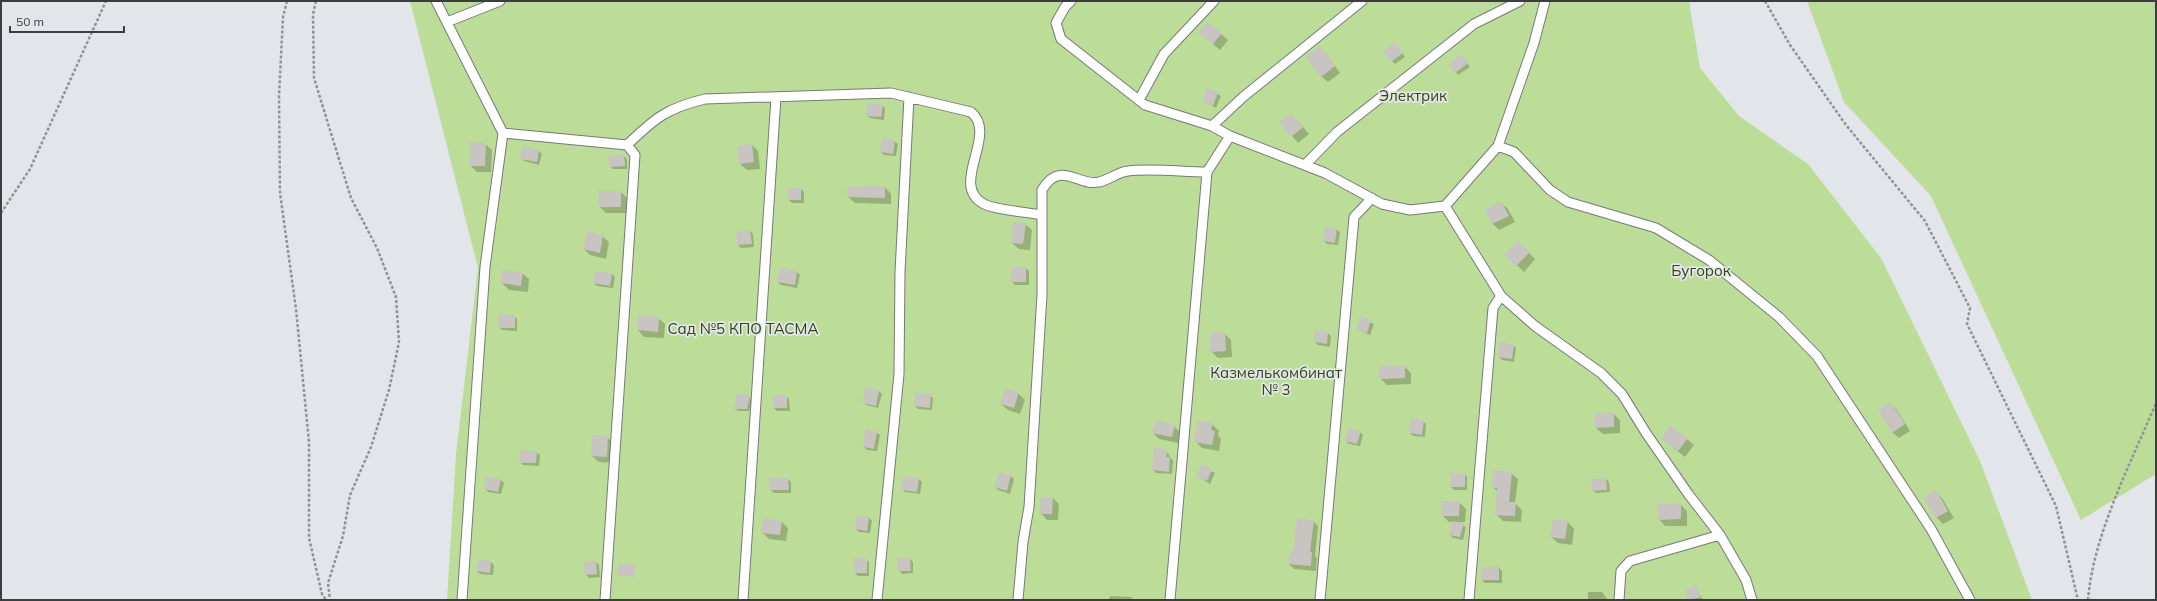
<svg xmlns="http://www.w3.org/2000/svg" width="2157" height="601" font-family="Mulish,sans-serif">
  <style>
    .green { fill: #bcdd97 }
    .shadow { fill: #0003 }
    .building { fill: #c8c4c1 }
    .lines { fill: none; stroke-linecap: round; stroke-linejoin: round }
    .lane-casing { stroke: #76797c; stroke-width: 11 }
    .path { stroke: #909295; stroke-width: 2.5; stroke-dasharray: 3 2; stroke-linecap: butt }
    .lane { stroke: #fff; stroke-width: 9 }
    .labels { text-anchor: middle; stroke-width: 3.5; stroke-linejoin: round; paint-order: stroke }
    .park-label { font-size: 15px; fill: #31470d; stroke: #e2e5e9 }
  </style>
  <rect width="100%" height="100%" fill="#e2e5e9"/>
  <path class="green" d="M 410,1 L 1689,1 L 1700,68 L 1739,116 L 1808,164 L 1881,258 L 1980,461 L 2032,600 L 447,600 L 456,454 L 478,268 Z
    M 1807,1 L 2156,1 L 2156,474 L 2081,520 L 1931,196 L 1844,102 Z"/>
  <path class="shadow" d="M 1200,33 L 1221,34 L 1228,40 L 1220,50 Z
    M 1398,47 L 1405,57 L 1395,64 L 1392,61 Z
    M 1326,54 L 1340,73 L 1328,82 L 1321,76 Z
    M 1464,58 L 1470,67 L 1458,75 L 1456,72 Z
    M 1208,89 L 1221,96 L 1216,108 L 1203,101 Z
    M 882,105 L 885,108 L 884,120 L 870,118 L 867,115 Z
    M 1298,121 L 1309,134 L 1298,143 L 1292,136 Z
    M 894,141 L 898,144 L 896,156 L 884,155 L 881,152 Z
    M 485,144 L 492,150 L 491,172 L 477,172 L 470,165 Z
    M 752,145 L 758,151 L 760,169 L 747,170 L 740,164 Z
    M 523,147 L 539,151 L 542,154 L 539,165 L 524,161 L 521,158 Z
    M 610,156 L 624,156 L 627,159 L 627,169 L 613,169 L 610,166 Z
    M 885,187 L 891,194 L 891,204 L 855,203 L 848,197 Z
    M 801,189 L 804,192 L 804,203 L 792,203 L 789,200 Z
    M 621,192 L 627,198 L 627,213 L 606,213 L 600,207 Z
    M 1501,203 L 1508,209 L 1515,222 L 1499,230 L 1493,224 L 1486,211 Z
    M 1025,224 L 1032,230 L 1030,250 L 1019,249 L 1012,243 Z
    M 1336,229 L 1340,232 L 1338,245 L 1327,244 L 1324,241 Z
    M 750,231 L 753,234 L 754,247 L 741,248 L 738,245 L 737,233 Z
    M 602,236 L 609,242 L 606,259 L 590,255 L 584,249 Z
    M 1529,253 L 1535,259 L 1524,272 L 1506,255 Z
    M 1026,268 L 1029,271 L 1029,285 L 1015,285 L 1012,282 Z
    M 797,272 L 800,275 L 797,288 L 781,285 L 778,282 Z
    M 522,273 L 529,279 L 528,292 L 509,290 L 502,283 Z
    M 612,274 L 615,277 L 613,288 L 597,286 L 594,283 Z
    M 514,316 L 517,319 L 517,331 L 502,330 L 499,327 Z
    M 658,318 L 665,324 L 664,338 L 644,337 L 638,330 Z
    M 1361,318 L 1374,324 L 1370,335 L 1357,329 Z
    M 1316,332 L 1328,333 L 1331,336 L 1330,347 L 1318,345 L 1315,342 Z
    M 1225,334 L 1231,340 L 1232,357 L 1218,358 L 1211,351 Z
    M 1513,345 L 1516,348 L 1514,362 L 1502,360 L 1499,357 Z
    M 1404,366 L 1411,373 L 1411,384 L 1387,385 L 1380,378 Z
    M 879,391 L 882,394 L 878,408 L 866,405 L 863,402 Z
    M 1018,393 L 1025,400 L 1020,414 L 1008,410 L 1001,404 Z
    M 930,395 L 933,398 L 932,410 L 918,409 L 915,406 Z
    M 786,396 L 789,399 L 790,411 L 777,411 L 774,408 Z
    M 749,397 L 752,400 L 749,411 L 738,411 L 735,408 Z
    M 1891,403 L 1897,410 L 1910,431 L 1899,438 L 1892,432 Z
    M 1613,413 L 1620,420 L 1620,433 L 1603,434 L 1596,428 Z
    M 1423,421 L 1426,424 L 1425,437 L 1413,436 L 1410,433 Z
    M 1212,424 L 1219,431 L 1218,435 L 1221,439 L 1219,451 L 1202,448 L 1195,441 Z
    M 1174,426 L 1181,433 L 1178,443 L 1159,439 L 1153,433 Z
    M 876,432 L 880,435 L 877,451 L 867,450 L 864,447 Z
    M 1360,432 L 1363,435 L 1360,446 L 1349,444 L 1346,441 Z
    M 607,437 L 614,444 L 613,463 L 599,462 L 592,456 Z
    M 1662,439 L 1687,439 L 1694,445 L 1685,457 Z
    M 536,452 L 540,455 L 539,466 L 523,465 L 520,462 Z
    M 1167,452 L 1173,461 L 1172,474 L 1156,473 L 1153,470 Z
    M 1201,466 L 1215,473 L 1210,484 L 1197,476 Z
    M 999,473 L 1011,476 L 1014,479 L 1010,494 L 998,490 L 995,487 Z
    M 1511,473 L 1518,479 L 1515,503 L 1522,510 L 1521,522 L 1503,521 L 1496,514 L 1498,492 L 1493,487 Z
    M 1464,474 L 1467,477 L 1467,490 L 1454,490 L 1451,487 Z
    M 487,477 L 501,480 L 504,483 L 501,494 L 488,492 L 485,488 Z
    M 788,479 L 791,482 L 791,493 L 774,493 L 771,490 Z
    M 919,479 L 922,482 L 920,494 L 905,492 L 902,489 Z
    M 1606,479 L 1609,482 L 1610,492 L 1596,493 L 1593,490 Z
    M 1935,491 L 1942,498 L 1954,518 L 1943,524 L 1937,518 L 1925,498 Z
    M 1053,498 L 1059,504 L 1058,520 L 1047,520 L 1041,513 Z
    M 1459,502 L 1466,509 L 1465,522 L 1456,522 L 1466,527 L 1463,540 L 1453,538 L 1450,535 L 1453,522 L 1449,522 L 1442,515 Z
    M 1680,504 L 1687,511 L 1687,526 L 1665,526 L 1659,519 Z
    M 869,518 L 872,521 L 870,533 L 859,532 L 856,529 Z
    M 1554,520 L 1568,522 L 1574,529 L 1572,545 L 1558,543 L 1551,537 Z
    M 781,521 L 788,528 L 786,541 L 769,539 L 762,532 Z
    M 1313,521 L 1318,526 L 1315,556 L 1317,558 L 1316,571 L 1294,569 L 1289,564 L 1294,552 Z
    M 866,559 L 869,562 L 869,576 L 858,576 L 855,573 Z
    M 910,559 L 913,562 L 913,573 L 902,574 L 899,570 Z
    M 491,562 L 494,565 L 493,575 L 480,574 L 477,571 Z
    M 596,562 L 599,565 L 600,577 L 589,578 L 586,575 Z
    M 1499,568 L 1502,571 L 1502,583 L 1485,583 L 1482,580 Z
    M 1696,587 L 1703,600 L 1689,600 L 1686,590 Z
    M 1588,592 L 1602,592 L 1608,600 L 1588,600 Z
    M 1110,596 L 1131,597 L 1134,600 L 1109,600 Z"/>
  <path class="building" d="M 1207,22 L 1222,33 L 1213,44 L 1198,33 Z
    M 1395,42 L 1403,53 L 1391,62 L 1383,51 Z
    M 1320,46 L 1335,66 L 1321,77 L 1306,57 Z
    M 1461,54 L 1468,63 L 1455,73 L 1448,64 Z
    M 1207,88 L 1218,92 L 1213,106 L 1202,101 Z
    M 868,103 L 883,105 L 881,117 L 866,116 Z
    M 1291,113 L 1303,127 L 1291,137 L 1279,123 Z
    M 882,138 L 895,140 L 893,154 L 880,152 Z
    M 470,142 L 486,143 L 485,166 L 469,166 Z
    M 752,144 L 754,162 L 739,164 L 737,146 Z
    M 522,146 L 539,150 L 537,162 L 520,159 Z
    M 609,155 L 624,155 L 625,166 L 609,167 Z
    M 885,186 L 885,198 L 847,197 L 847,187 Z
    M 787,188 L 801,188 L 801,200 L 788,200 Z
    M 598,191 L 621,191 L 621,207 L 599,207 Z
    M 1501,201 L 1509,216 L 1492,224 L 1485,210 Z
    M 1013,222 L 1026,223 L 1023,244 L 1011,243 Z
    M 1325,226 L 1337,228 L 1335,243 L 1323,241 Z
    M 750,230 L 752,244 L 737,245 L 736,232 Z
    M 587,231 L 603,235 L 600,253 L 583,249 Z
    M 1517,241 L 1530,252 L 1516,266 L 1504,255 Z
    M 780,267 L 797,271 L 795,285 L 777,282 Z
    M 1011,267 L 1026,267 L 1026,282 L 1011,282 Z
    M 503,270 L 523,272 L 521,286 L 501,283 Z
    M 595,271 L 612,273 L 610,286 L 593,283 Z
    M 499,314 L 515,315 L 515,328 L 498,328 Z
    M 638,315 L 659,317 L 658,332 L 637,330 Z
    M 1360,316 L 1371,320 L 1367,333 L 1356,329 Z
    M 1315,330 L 1328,332 L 1327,344 L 1314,342 Z
    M 1225,332 L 1226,351 L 1210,352 L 1210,333 Z
    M 1500,342 L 1514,344 L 1512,359 L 1498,357 Z
    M 1405,365 L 1405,378 L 1379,379 L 1379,366 Z
    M 865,387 L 879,390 L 876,406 L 862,403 Z
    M 1005,388 L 1019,392 L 1014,408 L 1000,404 Z
    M 737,393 L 750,396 L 747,409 L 734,409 Z
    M 915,393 L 931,394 L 930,408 L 914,406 Z
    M 773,395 L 787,395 L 787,408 L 773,408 Z
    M 1891,402 L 1905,424 L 1892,433 L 1878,410 Z
    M 1614,412 L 1614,427 L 1595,428 L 1595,413 Z
    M 1411,418 L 1424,420 L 1422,435 L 1409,433 Z
    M 1155,420 L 1175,425 L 1172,437 L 1152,433 Z
    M 1198,420 L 1213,423 L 1211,430 L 1215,431 L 1212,445 L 1194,442 Z
    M 1670,425 L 1688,438 L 1678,451 L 1661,439 Z
    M 1348,428 L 1361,431 L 1357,444 L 1345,441 Z
    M 865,429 L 877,431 L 874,449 L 863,447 Z
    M 592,435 L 608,436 L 607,457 L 591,456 Z
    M 1154,446 L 1168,451 L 1166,457 L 1170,457 L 1169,472 L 1152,470 Z
    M 520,450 L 537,451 L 536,463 L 519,463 Z
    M 1201,464 L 1212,469 L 1207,481 L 1196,477 Z
    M 1493,470 L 1512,472 L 1509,502 L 1516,502 L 1515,516 L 1495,515 L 1497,488 L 1492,488 Z
    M 999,472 L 1011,475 L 1007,491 L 994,487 Z
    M 1450,473 L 1465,473 L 1465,487 L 1450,487 Z
    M 486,476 L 501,479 L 498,492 L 484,489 Z
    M 903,476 L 919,478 L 917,492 L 901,490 Z
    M 769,478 L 788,478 L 789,490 L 770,490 Z
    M 1606,478 L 1607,490 L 1592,491 L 1591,479 Z
    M 1936,490 L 1948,511 L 1936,518 L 1923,498 Z
    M 1040,497 L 1053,497 L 1052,514 L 1040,514 Z
    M 1442,501 L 1460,501 L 1459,516 L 1441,516 Z
    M 1681,503 L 1681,519 L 1658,520 L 1657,504 Z
    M 856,516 L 869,517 L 867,531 L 855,529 Z
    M 763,518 L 782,521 L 780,535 L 761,533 Z
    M 1297,518 L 1314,520 L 1310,552 L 1312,552 L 1311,566 L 1288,564 L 1290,551 L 1293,551 Z
    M 1553,519 L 1568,521 L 1565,539 L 1550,537 Z
    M 1452,521 L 1464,523 L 1460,537 L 1449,535 Z
    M 854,558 L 867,558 L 867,573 L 854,573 Z
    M 897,558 L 910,558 L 911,571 L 898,571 Z
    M 478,560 L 491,561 L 490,573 L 476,571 Z
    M 596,561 L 597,574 L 585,575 L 584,562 Z
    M 619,563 L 636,565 L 634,577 L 617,575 Z
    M 1481,567 L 1499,567 L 1499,580 L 1481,580 Z
    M 1696,585 L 1701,597 L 1688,600 L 1685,590 Z"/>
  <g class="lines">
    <defs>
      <path id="lane" d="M 436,1 L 503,133 L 485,267 L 462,600
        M 1071,1 L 1065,7 L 1056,23 L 1061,39 L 1145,105 L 1212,126 L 1230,136 L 1325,173 L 1382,204 L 1410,210 L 1445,206 L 1498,146
        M 1545,1 L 1534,43 L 1498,146 L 1514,152 L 1550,190 L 1568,202 L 1656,228 L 1709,260 L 1779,317 L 1817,356 L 1931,529 L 1970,600
        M 447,22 L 500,1
        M 1139,100 L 1164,54 L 1214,1
        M 1212,126 L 1243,97 L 1362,1
        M 503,133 L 627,145 C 655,118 667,108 705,99 L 891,93 L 971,112 C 999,135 948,185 984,204 C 995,210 1027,212 1041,215
        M 1305,165 L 1337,132 L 1474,24 L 1520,1
        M 1445,206 L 1501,296 L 1535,326 L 1601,373 L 1622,394 L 1646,433 L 1689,495 L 1720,535 L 1746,580 L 1752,600
        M 605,600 L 635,155 L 627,145
        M 743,600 L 776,97
        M 877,600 L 899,374 L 900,272 L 909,97
        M 1018,600 L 1023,542 L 1029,507 L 1042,295 L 1042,190 C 1060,159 1079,187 1099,182 C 1109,180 1118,172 1128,171 C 1150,168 1184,172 1207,172 L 1230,136
        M 1170,600 L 1207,172
        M 1320,600 L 1354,217 L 1372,198
        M 1469,600 L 1493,308 L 1501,296
        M 1619,600 L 1621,571 L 1630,561 L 1720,535"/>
    </defs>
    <use href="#lane" class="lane-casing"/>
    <path class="path" d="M 287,1 L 283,17 L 279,96 L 280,193 L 296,309 L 309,442 L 309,538 L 322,594 L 326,600
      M 316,1 L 313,14 L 314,78 L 351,198 L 377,248 L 396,297 L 399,342 L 389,390 L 371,447 L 350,495 L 343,536 L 328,583 L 330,600
      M 1765,1 L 1790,45 L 1846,125 L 1925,221 L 1970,308 L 1967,324 L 2056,506 L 2078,600
      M 1,213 L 30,169 L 106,1
      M 2088,600 C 2093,535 2131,463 2156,403"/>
    <use href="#lane" class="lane"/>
  </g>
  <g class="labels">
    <g class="park-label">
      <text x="1413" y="101">Электрик</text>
      <text x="1701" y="276">Бугорок</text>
      <text x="743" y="334">Сад №5 КПО ТАСМА</text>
      <text x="1276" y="378">Казмелькомбинат<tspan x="1276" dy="17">№ 3</tspan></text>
    </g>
  </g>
  <rect width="2157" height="601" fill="none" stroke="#3b3d3e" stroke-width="4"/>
  <path d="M10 26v6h114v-6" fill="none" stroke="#3b3d3e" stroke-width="2"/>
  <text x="16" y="26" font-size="12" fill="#3b3d3e" stroke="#e2e5e9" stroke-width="3" paint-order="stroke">50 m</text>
</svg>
